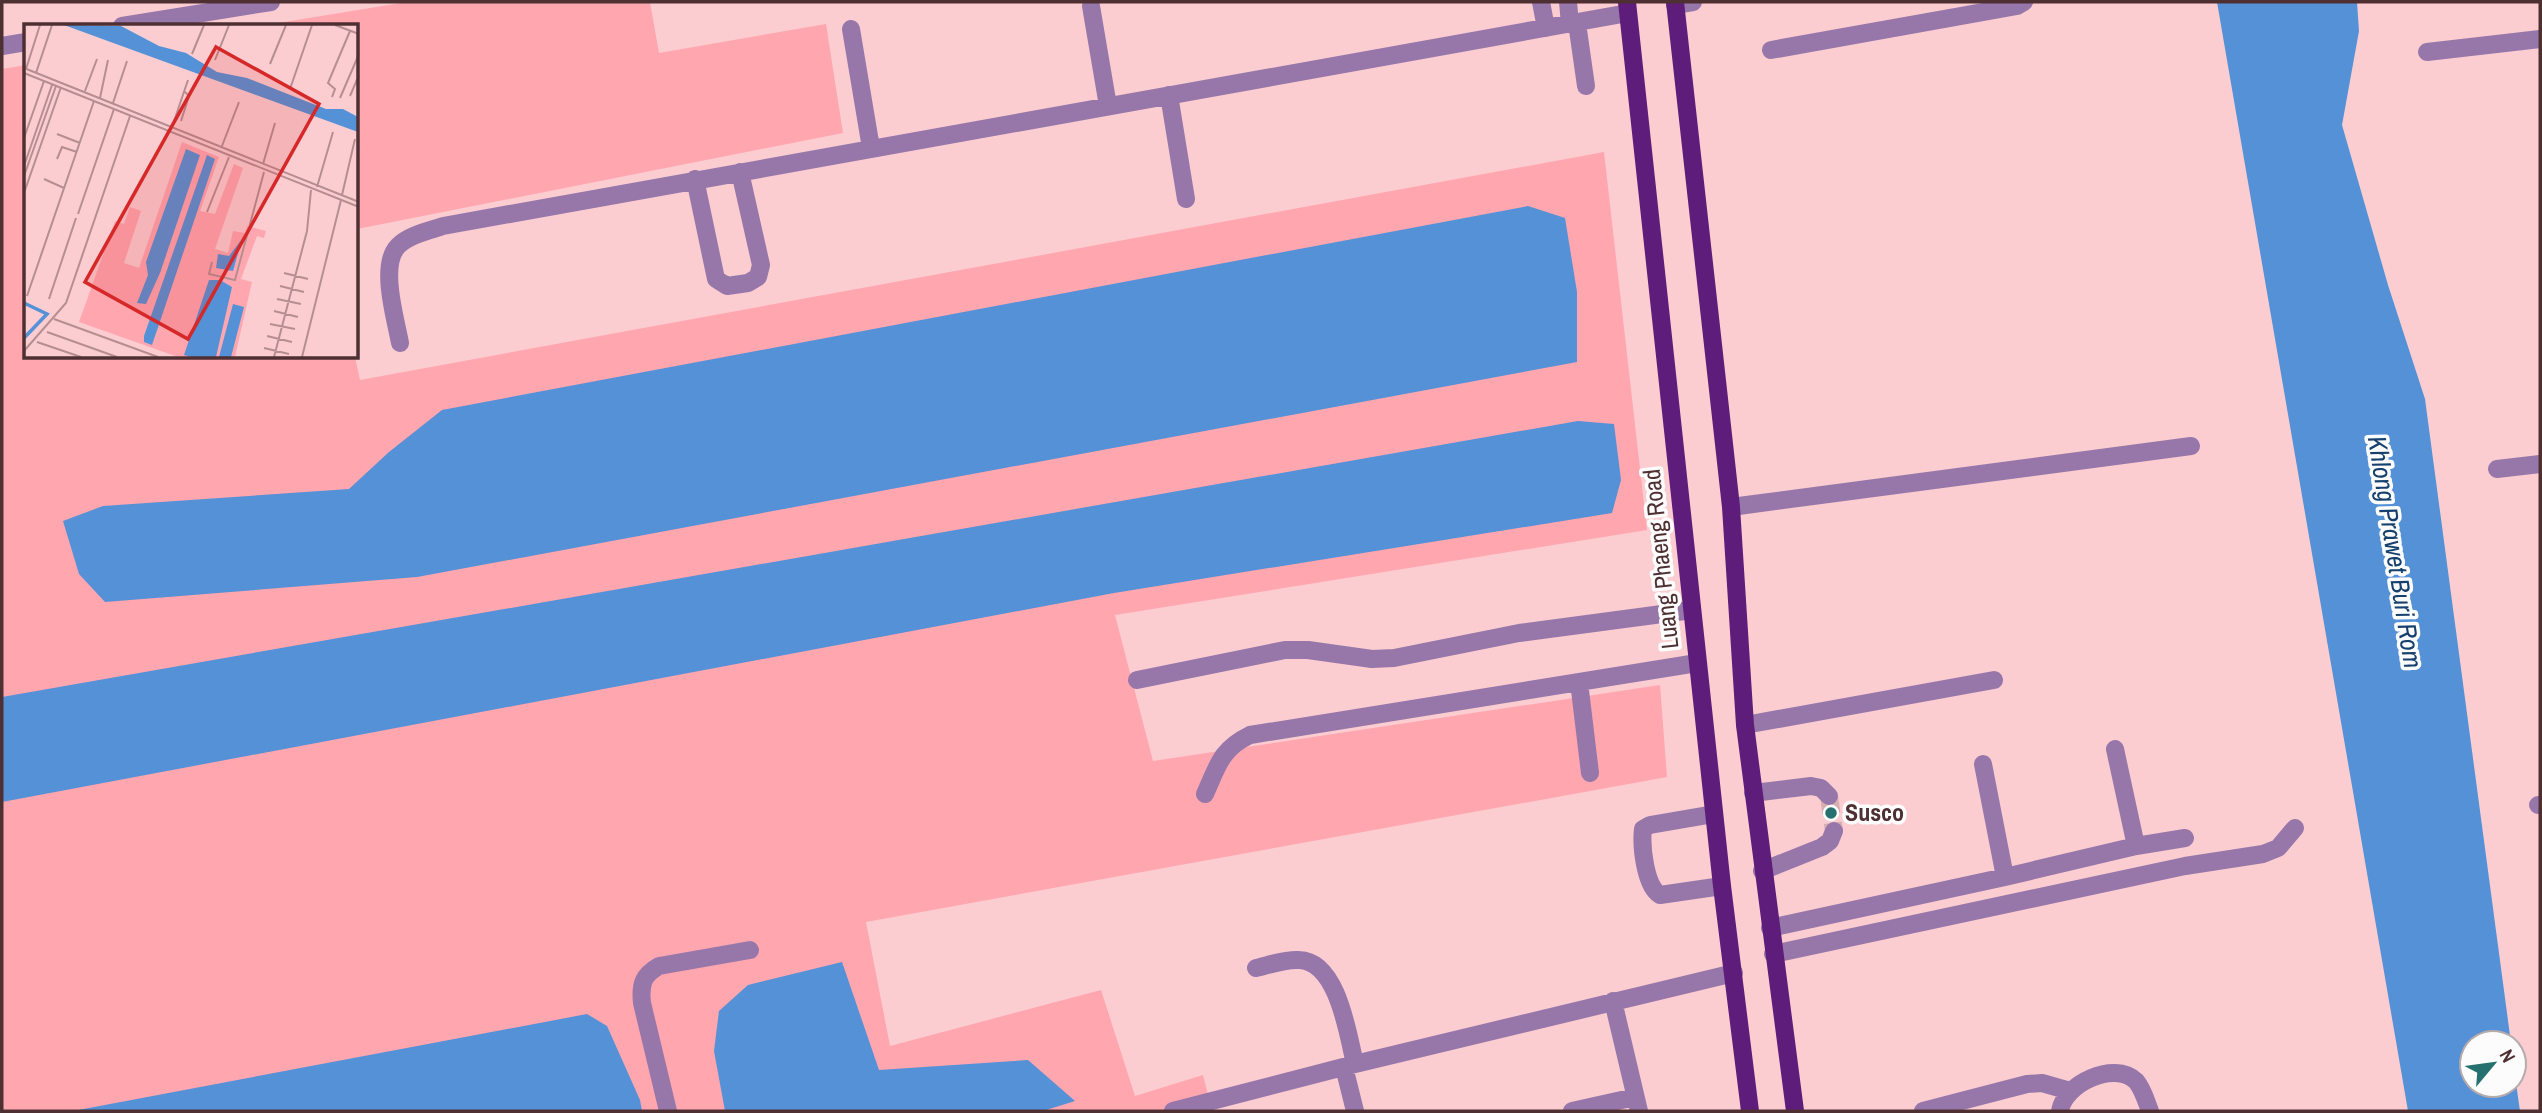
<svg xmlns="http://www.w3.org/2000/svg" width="2542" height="1113" font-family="'Archivo Narrow',sans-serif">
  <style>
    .green { fill: #ffa6af }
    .water { fill: #5491d7 }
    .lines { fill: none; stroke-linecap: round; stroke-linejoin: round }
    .minor-tunnel { stroke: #d8aeb1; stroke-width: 18; stroke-dasharray: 18 9; stroke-linecap: butt }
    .minor { stroke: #9777aa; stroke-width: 18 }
    .major { stroke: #5e1c7b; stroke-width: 18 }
    .poi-dot { fill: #26716f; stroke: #fcfcfc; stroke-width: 2.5 }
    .labels { text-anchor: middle; stroke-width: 7; stroke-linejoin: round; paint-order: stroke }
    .street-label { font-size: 24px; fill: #4e3033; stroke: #fcfcfc }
    .poi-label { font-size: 24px; font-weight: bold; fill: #4e3033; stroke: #fcfcfc; text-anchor: start }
    .water-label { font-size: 26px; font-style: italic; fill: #16406e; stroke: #fcfcfc }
    .inset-river { fill: none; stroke: #5491d7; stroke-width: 3.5 }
    .inset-road { fill: none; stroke: #b68e92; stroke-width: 2 }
    .view { fill: #d62828; fill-opacity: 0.15; stroke: #d62828; stroke-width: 3.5 }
    .inset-edge { fill: none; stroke: #4e3033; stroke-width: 3.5 }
  </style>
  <rect width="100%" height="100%" fill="#fbcdd1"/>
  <path class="green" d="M 407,2 L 650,2 L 659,53 L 826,24 L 843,133 L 357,229 L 357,26 L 260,26 Z
    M 26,65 L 26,357 L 355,357 L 360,380 L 1604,152 L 1647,530 L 1115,615 L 1153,761 L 1660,685 L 1667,777 L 866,922 L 890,1046 L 1101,990 L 1135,1096 L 1203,1075 L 1212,1111 L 2,1111 L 2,69 Z"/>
  <path class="water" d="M 2217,2 L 2357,2 L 2359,31 L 2342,125 L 2388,285 L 2425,399 L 2511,1043 L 2472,1043 L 2472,1085 L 2514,1085 L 2514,1069 L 2520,1111 L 2408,1111 Z
    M 1528,206 L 1565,218 L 1577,292 L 1577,362 L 417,577 L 105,602 L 79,574 L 63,521 L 103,506 L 349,489 L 389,452 L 442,410 Z
    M 1578,421 L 1614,424 L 1621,480 L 1612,513 L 1114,593 L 2,802 L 2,697 Z
    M 842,962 L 879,1070 L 1028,1060 L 1075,1101 L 1043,1111 L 725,1111 L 714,1051 L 719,1011 L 748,985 Z
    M 587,1014 L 607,1026 L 640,1100 L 642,1111 L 73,1111 Z"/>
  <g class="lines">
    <path class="minor-tunnel" d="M 1829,796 L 1834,831"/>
    <path class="minor" d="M 1541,2 L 1546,28
      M 1568,2 L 1570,24
      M 1675,5 L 1693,2
      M 1091,6 L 1108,106
      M 1577,23 L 1586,86
      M 122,26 L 271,2
      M 851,29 L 871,148
      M 2,46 L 26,42
      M 1771,50 L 2017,6 L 2024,2
      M 2427,52 L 2540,39
      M 1169,95 L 1186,199
      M 695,179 L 716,279 L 727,286 L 748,283 L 758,277 L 761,265 L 740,172
      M 400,343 C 396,320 379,265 398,246 C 409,235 428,231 443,226 L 1628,13
      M 2497,469 L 2540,464
      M 1731,507 L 2191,446
      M 1137,680 L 1285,650 L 1308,650 L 1372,659 L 1394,658 L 1519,633 L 1692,610
      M 1579,682 L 1590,773
      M 1745,725 L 1994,680
      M 2115,749 L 2136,846
      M 1983,764 L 2005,877
      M 1753,793 L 1811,786 L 1821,788 L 1829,796
      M 1205,794 C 1218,765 1221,749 1250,735 L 1697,663
      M 2538,805 L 2540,805
      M 1714,814 L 1650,825 L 1643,829 C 1641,846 1645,886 1660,895 L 1722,886
      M 1762,871 L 1822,847 L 1830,841 L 1834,831
      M 1770,928 L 2005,877 L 2136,846 L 2185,838
      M 1773,954 L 2185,866 L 2263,854 L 2278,848 L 2295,828
      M 1256,968 C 1269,965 1285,959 1299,960 C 1338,961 1348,1035 1355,1064
      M 1613,1001 L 1639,1111
      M 1344,1067 L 1355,1111
      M 668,1111 L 642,1003 C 640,984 643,975 659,966 L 750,950
      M 1173,1111 L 1355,1064 L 1734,973
      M 1572,1111 L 1635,1097
      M 1923,1111 L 2027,1084 L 2042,1083 L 2070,1091
      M 2060,1111 C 2064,1084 2114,1060 2136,1081 C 2143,1089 2146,1101 2150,1111"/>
    <path class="major" d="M 1627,2 L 1722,886 L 1750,1111
      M 1675,2 L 1731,507 L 1745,725 L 1795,1111"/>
  </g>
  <circle class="poi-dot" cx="1831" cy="813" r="7"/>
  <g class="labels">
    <g class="street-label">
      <text transform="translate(1661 559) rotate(-96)" y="8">Luang Phaeng Road</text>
    </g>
    <g class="poi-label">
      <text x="1845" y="821">Susco</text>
    </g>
    <g class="water-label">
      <text transform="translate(2395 552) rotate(81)" y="9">Khlong Prawet Buri Rom</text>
    </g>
  </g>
  <g transform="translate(24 24)">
    <rect width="334" height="334" fill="#fbcdd1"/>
    <path d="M 158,118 L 195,133 L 176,187 L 191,190 L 210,140 L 219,144 L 191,225 L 204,229 L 209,207 L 221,209 L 223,202 L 242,207 L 240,214 L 233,212 L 217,255 L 228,258 L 211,333 L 154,333 L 55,298 L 91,197 L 100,200 L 106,183 L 117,187 L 100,239 L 115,244 Z" fill="#ffa6af"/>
    <path d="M 40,1 L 97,2 L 135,22 L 162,29 L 193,48 L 223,54 L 302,85 L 319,85 L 334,93 L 334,108 ZM 162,125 L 176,131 L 136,249 L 122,280 L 113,279 L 124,251 L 122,238 ZM 183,131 L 191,135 L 128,321 L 120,318 L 120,312 ZM 218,215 L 209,247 L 192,244 L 194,230 L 205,232 ZM 185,256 L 196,256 L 208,263 L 192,333 L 167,333 L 160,331 ZM 209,280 L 220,283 L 207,333 L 195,333 Z" fill="#5491d7"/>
    <path class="inset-river" d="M 0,279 L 23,290 L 0,314"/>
    <path class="inset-road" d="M 311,1 L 335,10M 168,30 L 180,1M 191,36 L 205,1M 246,40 L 262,1M 0,44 L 335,178M 2,45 L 16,1M 0,49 L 335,183M 12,49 L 28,1M 266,65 L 288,1M 61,67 L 73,35M 326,72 L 335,51M 308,73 L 311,65 L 304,59 L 326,7M 76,74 L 84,36M 316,74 L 335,30M 89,79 L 103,37M 157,97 L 165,72 L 160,67M 148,103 L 164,56M 33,110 L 56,119M 0,114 L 20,57M 198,122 L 215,78M 33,135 L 38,123 L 53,128M 239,140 L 251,99M 0,142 L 28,61M 0,152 L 32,62M 20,155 L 40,164M 293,163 L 309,108M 0,169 L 37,63M 318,171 L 331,115M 183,188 L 205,133M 54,190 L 90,85M 188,238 L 185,250 L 211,256 L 240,148M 260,249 L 284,255M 256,262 L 280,268M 3,272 L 70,77M 25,275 L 52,194M 253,275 L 277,280M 250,287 L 274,293M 30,295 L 134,333M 246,300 L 271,305M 23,308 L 93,333M 243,312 L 268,318M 13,318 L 57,333M 240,324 L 265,330M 0,327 L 42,279 L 106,92M 250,333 L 283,207 L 287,166M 278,333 L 317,176"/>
    <path class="view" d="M 192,23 L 295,80 L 164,315 L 61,258 Z"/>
    <rect width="334" height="334" class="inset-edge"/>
  </g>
  <rect width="2542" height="1113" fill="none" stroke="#4e3033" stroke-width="7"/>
  <g transform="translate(2493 1064) rotate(61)"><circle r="33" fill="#fcfcfc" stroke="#b6aaac" stroke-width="2"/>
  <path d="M0-5L12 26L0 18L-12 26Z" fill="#26716f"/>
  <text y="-10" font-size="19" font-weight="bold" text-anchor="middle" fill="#4e3033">N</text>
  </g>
</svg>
